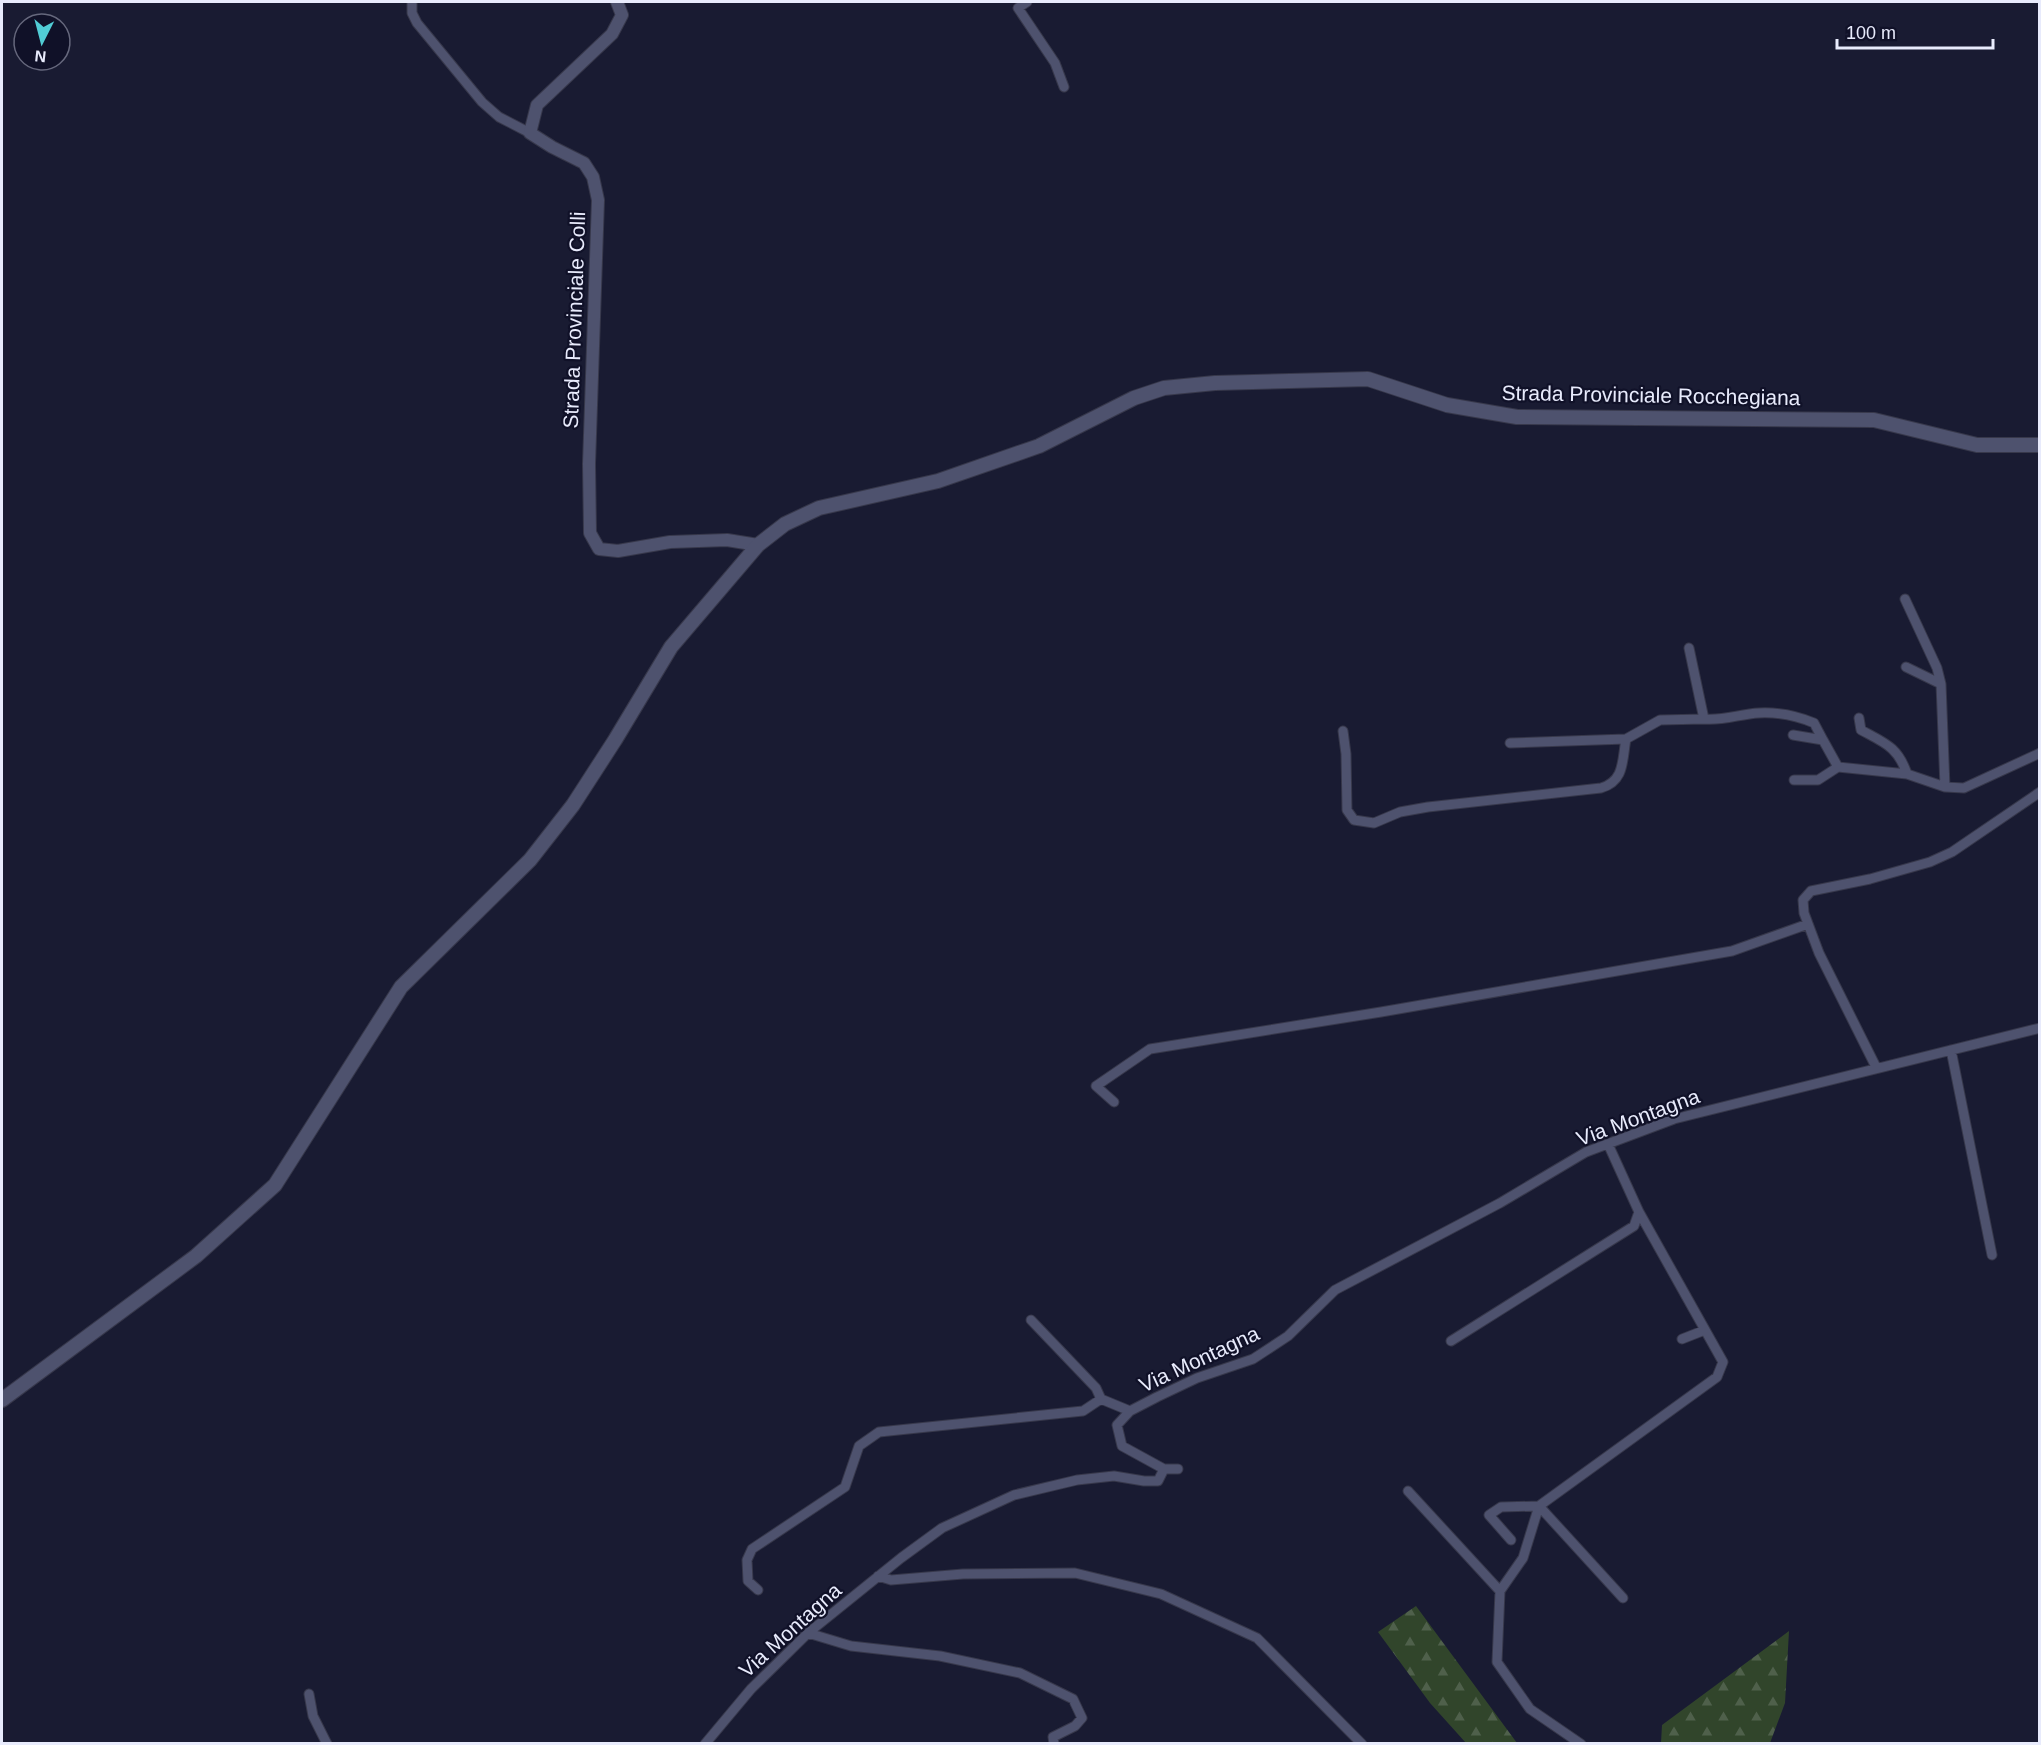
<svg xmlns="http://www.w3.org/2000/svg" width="2041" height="1745" font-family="Helvetica,sans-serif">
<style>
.forest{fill:url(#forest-firs)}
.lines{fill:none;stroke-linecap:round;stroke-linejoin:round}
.minor-casing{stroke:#37384b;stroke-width:11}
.tertiary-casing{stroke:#37384b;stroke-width:14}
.secondary-casing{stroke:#37384b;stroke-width:16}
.minor{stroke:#4e526e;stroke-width:9}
.tertiary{stroke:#4e526e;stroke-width:12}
.secondary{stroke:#4e526e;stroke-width:14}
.labels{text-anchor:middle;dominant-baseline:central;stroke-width:4.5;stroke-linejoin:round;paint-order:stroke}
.street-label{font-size:21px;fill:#e8ebfc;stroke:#101128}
</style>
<defs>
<pattern id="forest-firs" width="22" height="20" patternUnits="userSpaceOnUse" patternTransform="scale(1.5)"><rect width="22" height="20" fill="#31452b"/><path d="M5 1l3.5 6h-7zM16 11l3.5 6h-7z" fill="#4f604b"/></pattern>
</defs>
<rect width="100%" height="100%" fill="#191b32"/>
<!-- forest -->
<path class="forest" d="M1416 1606 1517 1743H1466L1430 1703 1378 1632Z
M1789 1631 1785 1703 1770 1743H1661L1662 1725Z"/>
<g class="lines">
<defs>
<path id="minor" d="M412 2V13L417 23 482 102 499 117 530 133
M1027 2 1018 8 1055 63 1064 87
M1905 599 1937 668 1941 684
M1689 648 1704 719C1723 721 1740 714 1759 713 1779 712 1797 716 1814 723L1823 740
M1906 667 1941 684 1945 787
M1859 718 1861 730C1885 743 1898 747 1907 774
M1343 731 1346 754 1347 810 1354 820 1374 823 1400 812 1428 807 1601 788C1625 781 1622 760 1626 739L1660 720 1704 719
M1793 735 1823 740 1838 767
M1510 743 1626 739
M1794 780H1818L1838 767 1907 774 1945 787 1964 788 2040 753
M1951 1050 1992 1255
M1876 1067 1819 953 1804 913 1803 900 1811 891 1870 879 1930 862 1952 852 2040 792
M1114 1102 1096 1086 1150 1049 1381 1012 1732 951 1808 924
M1031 1320 1096 1388 1101 1399
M1682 1339 1705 1330
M1451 1341 1634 1226 1639 1212 1608 1144
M1164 1469H1178
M1408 1491 1500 1591 1523 1558 1539 1506 1501 1507 1489 1515 1511 1540
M878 1576 891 1580 963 1574 1075 1573 1161 1594 1257 1638 1362 1744
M758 1590 748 1581 747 1560 752 1549 845 1487 859 1446 879 1432 1083 1411 1101 1399 1130 1411
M1500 1591 1497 1662 1530 1709 1581 1744
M1623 1598 1539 1506 1717 1377 1723 1362 1639 1212
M808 1633 851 1646 940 1656 1020 1673 1073 1699 1082 1718 1075 1726 1053 1737 1054 1744
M309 1694 313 1716 327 1744
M705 1744 751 1689 808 1633 901 1558 942 1528 1014 1495 1077 1480 1114 1476 1144 1481H1158L1164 1469 1122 1446 1117 1425 1130 1411 1157 1397 1197 1378 1253 1359 1288 1336 1335 1290 1500 1203 1586 1152 1674 1119 2040 1028"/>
<path id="tertiary" d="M617 2 622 15 612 34 537 105 530 133 552 147 584 163 593 177 598 200 589 464 590 533 599 549 618 551 670 542 727 540 758 545"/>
<path id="secondary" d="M2 1400 196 1256 275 1185 401 987 530 860 573 805 615 740 671 647 758 545 785 524 819 508 938 481 1039 446 1134 398 1164 388 1215 383 1368 379 1447 405 1517 417 1874 420 1977 445H2040"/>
</defs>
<!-- minor casing -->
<use href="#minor" class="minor-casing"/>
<!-- tertiary casing -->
<use href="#tertiary" class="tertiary-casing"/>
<!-- secondary casing -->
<use href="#secondary" class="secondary-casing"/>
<!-- minor -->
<use href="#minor" class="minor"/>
<!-- tertiary -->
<use href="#tertiary" class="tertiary"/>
<!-- secondary -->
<use href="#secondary" class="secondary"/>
</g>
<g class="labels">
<!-- street labels -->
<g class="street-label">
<text transform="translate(574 320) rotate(-88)">Strada Provinciale Colli</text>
<text transform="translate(1651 395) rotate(1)">Strada Provinciale Rocchegiana</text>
<text transform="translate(1638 1117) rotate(-20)">Via Montagna</text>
<text transform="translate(1199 1359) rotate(-25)">Via Montagna</text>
<text transform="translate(790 1630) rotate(-42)">Via Montagna</text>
</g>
</g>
<!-- border -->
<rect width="2041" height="1745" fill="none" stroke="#e8ebfc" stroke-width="6"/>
<!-- north arrow -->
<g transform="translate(42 42) rotate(186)"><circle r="28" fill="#101128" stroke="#66687d" stroke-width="1.5"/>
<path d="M0-4.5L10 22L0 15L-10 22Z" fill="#51ccd5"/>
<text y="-9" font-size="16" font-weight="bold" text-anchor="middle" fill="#e8ebfc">N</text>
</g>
<!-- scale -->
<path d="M1837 39v9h156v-9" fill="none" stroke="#e8ebfc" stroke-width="3"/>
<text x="1846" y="39" font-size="18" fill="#e8ebfc" stroke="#101128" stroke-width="4.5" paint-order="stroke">100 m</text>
</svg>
